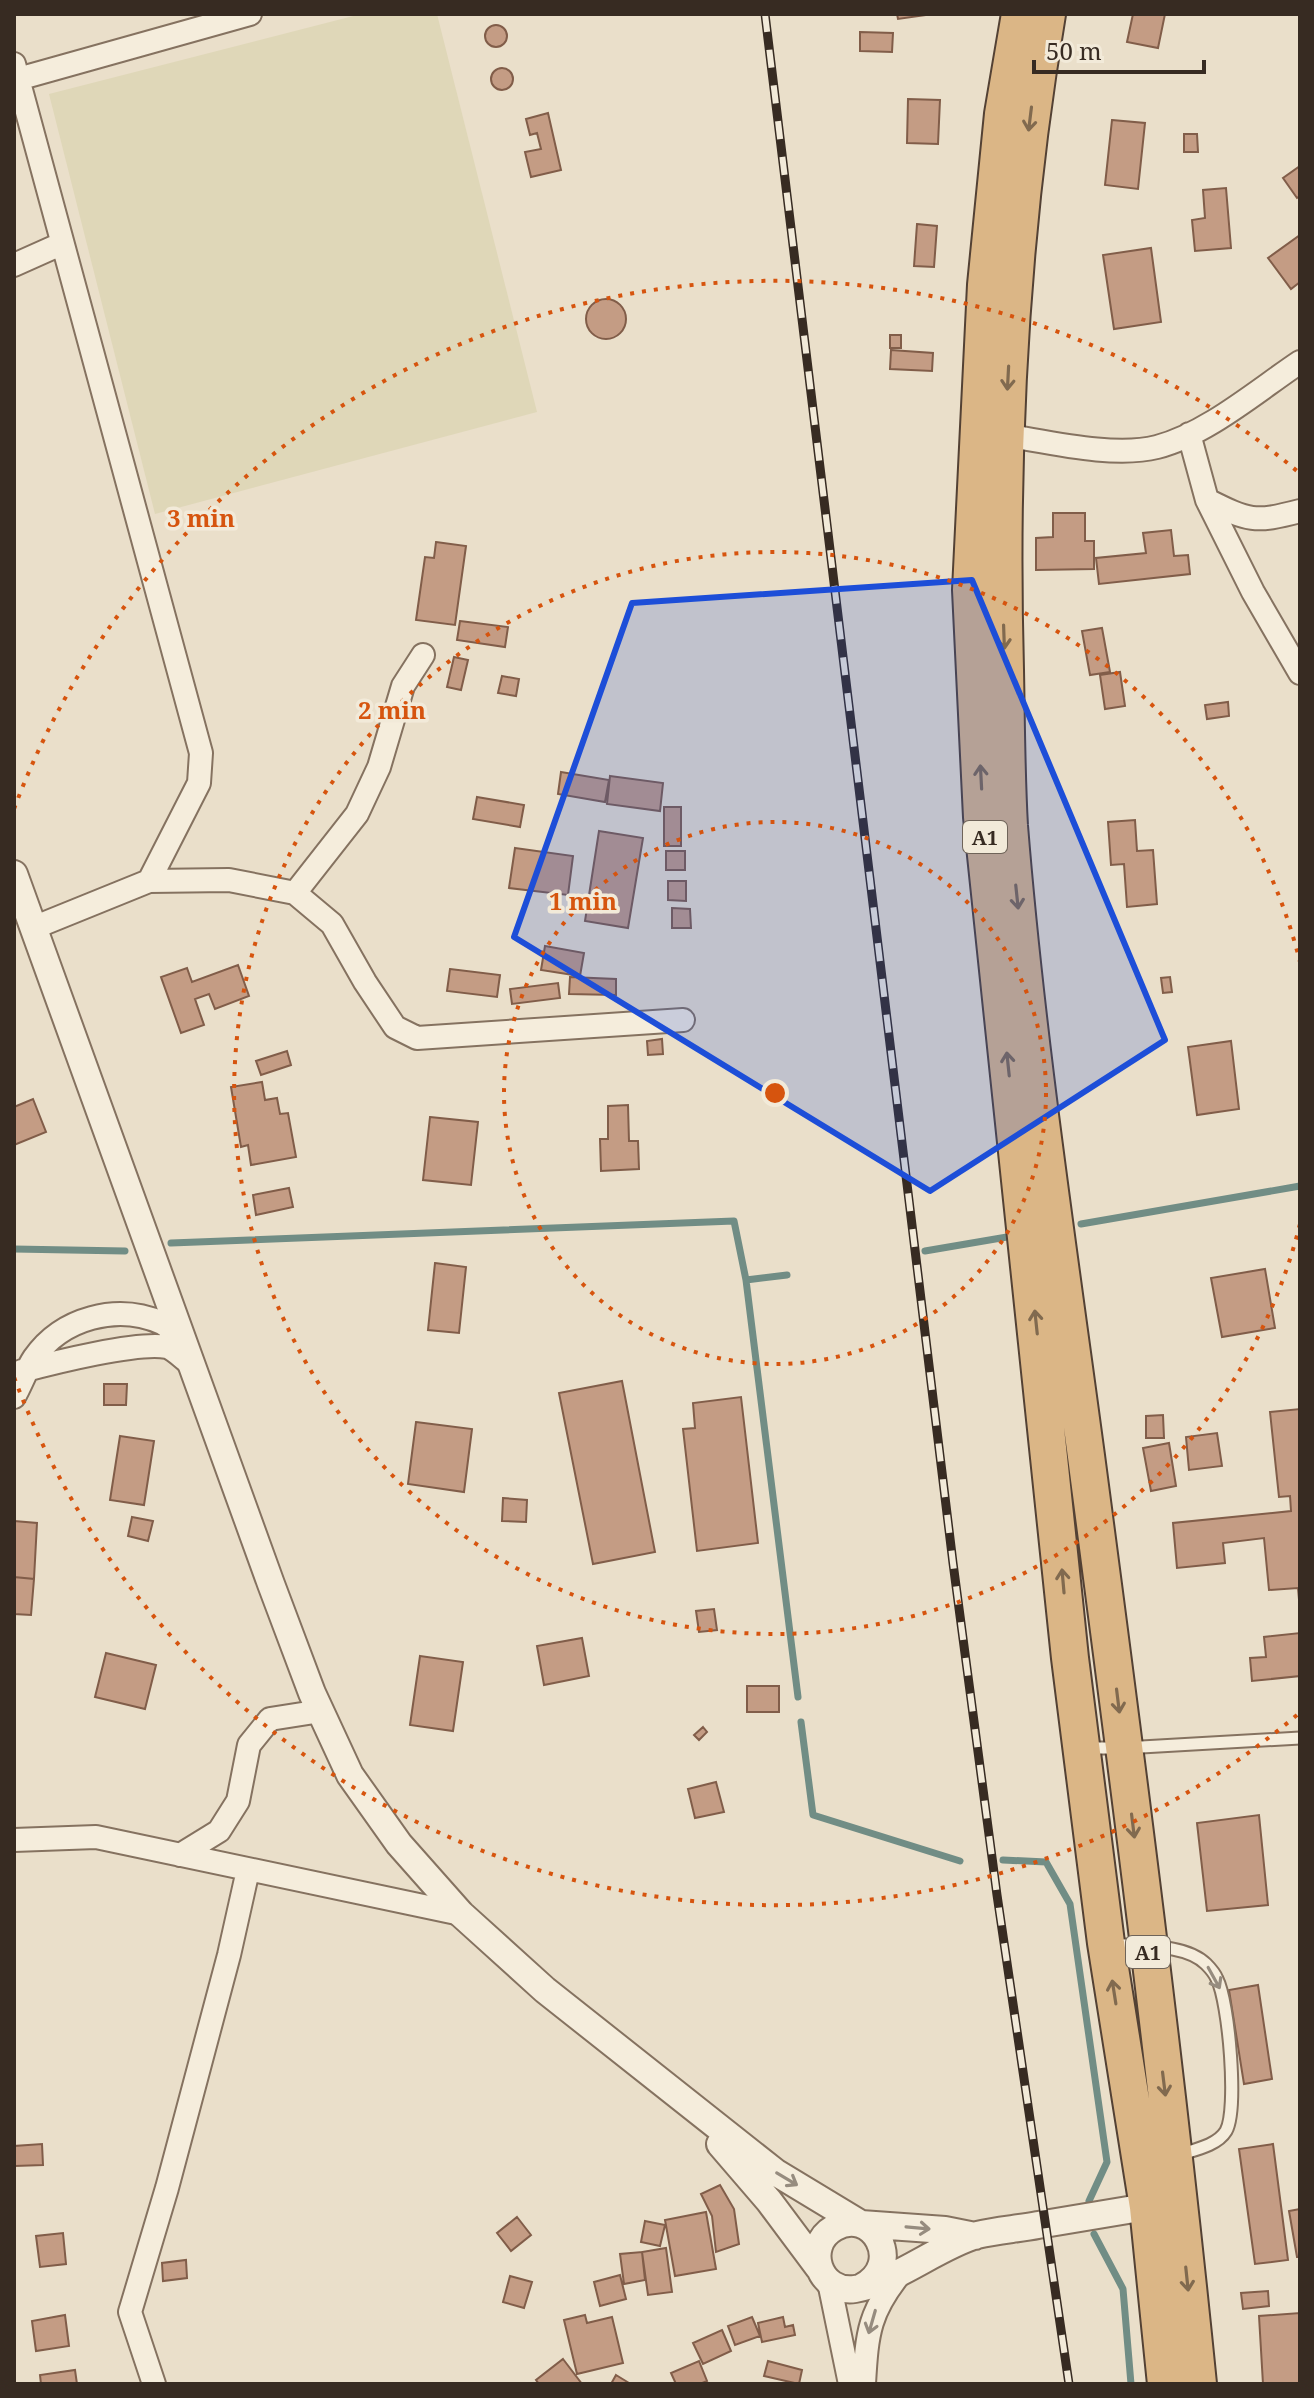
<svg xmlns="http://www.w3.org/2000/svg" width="1314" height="2398" font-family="'Noto Serif',serif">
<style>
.farmland{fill:#dfd7b8}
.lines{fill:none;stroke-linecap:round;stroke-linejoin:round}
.stream{stroke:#718d85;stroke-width:7}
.building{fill:#c49c84;stroke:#815d49;stroke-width:2}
.service-casing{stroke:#857260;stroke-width:15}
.minor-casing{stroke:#857260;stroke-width:26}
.tertiary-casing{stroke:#857260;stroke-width:30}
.trunk-casing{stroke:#534134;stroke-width:40}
.service{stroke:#f5eddc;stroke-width:11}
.minor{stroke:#f5eddc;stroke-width:22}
.tertiary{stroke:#f5eddc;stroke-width:26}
.trunk{stroke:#dbb686;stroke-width:36}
.rail-casing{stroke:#372b22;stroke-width:9}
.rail{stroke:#f2ead9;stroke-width:6;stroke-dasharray:18;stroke-linecap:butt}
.oneway{stroke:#816a4f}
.oneway2{stroke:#968c7f}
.marked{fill:#1d4ed8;fill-opacity:0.2;stroke:#1d4ed8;stroke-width:6;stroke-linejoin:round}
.ring{fill:none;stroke:#d6540e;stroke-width:4;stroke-dasharray:4 8}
.labels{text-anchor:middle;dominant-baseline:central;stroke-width:7;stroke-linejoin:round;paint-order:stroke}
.shield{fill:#f2ead9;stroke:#6f6459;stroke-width:2}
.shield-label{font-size:20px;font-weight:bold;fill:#372b22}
.centre{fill:#d6540e;stroke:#f2ead9;stroke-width:4}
.ring-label{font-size:24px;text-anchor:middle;font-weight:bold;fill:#d6540e;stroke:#f2ead9;stroke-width:7;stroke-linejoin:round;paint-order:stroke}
</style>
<rect width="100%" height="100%" fill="#eadfca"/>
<!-- farmland -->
<path class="farmland" d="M361 14H437L537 412 155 514 49 94Z"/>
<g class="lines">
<!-- stream -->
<path class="stream" d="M1081 1224 1300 1186
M171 1243 734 1221 746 1280 798 1697
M14 1249 125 1251
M925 1251 1007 1237
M746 1280 787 1275
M801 1722 813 1815 960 1861
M1003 1860 1046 1862 1070 1904 1107 2162 1089 2201
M1094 2234 1123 2289 1131 2384"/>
</g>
<!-- building -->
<path class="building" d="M897 14H933L898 19Z
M1133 14H1165L1158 48 1127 42Z
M485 36a11 11 0 1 1 22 0a11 11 0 1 1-22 0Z
M860 32 893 33 892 52 860 51Z
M491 79a11 11 0 1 1 22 0a11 11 0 1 1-22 0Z
M908 99 940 100 938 144 907 143Z
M548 113 561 170 531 177 525 152 541 149 537 133 530 135 526 119Z
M1112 120 1145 123 1138 189 1105 185Z
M1184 134H1197L1198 152H1184Z
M1300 166V196L1297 198 1283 178Z
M1226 188 1231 248 1195 251 1192 220 1205 218 1203 190Z
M917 224 937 226 934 267 914 266Z
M1300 235V282L1291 289 1268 258Z
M1151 248 1161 322 1114 329 1103 255Z
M586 319a20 20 0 1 1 40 0a20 20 0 1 1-40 0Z
M890 335H901V348H890Z
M891 350 933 353 932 371 890 369Z
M1053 513H1085V541H1094V569L1036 570V538L1053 537Z
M1171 530 1174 556 1188 555 1190 574 1099 584 1096 558 1146 553 1143 533Z
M436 542 466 546 455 625 416 620 425 557 434 558Z
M460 621 508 627 505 647 457 640Z
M1102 628 1110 672 1090 675 1082 631Z
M454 657 468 660 461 690 447 687Z
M1120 672 1125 706 1105 709 1100 675Z
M502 676 519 679 516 696 498 693Z
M1228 702 1229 716 1207 719 1205 705Z
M561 772 609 780 605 802 558 794Z
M610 776 663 783 660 811 607 804Z
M477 797 524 805 520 827 473 819Z
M664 807H681V846H664Z
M1135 820 1137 851 1153 850 1157 904 1127 907 1124 864 1111 865 1108 822Z
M599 831 643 838 628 928 585 921Z
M515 848 573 856 568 895 509 888Z
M666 851H685V870H666Z
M668 881H686V901L668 900Z
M672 908 690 909 691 928H672Z
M545 946 584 953 580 976 541 970Z
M238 965 249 996 215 1009 209 994 195 999 204 1025 181 1033 161 977 187 968 192 982Z
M450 969 500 975 497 997 447 991Z
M570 977 616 979V995L569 994Z
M1170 977 1172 992 1163 993 1161 978Z
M558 983 560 998 512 1004 510 989Z
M662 1039 663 1054 648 1055 647 1041Z
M1231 1041 1239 1109 1197 1115 1188 1047Z
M287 1051 291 1065 261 1075 256 1061Z
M262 1082 265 1100 277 1098 280 1114 288 1113 296 1157 251 1165 248 1145 241 1147 231 1087Z
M33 1099 46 1132 14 1145V1107Z
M628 1105 629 1141H638L639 1169 601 1171 600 1139H608V1106Z
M430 1117 478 1122 471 1185 423 1180Z
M289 1188 293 1207 256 1215 253 1195Z
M435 1263 466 1267 459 1333 428 1330Z
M1265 1269 1275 1328 1222 1337 1211 1278Z
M622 1381 655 1552 593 1564 559 1393Z
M104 1384H127L126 1405H104Z
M741 1397 758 1543 697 1551 683 1429 695 1428 693 1403Z
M1300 1409V1611L1298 1588 1269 1590 1264 1538 1223 1543 1225 1563 1177 1568 1173 1523 1291 1511 1290 1496 1279 1497 1270 1412Z
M1163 1415 1164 1438H1146V1416Z
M416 1422 472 1429 464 1492 408 1484Z
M1217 1433 1222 1466 1189 1470 1186 1437Z
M120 1436 154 1441 144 1505 110 1500Z
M1169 1443 1176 1486 1151 1491 1143 1448Z
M503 1498 527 1500 526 1522 502 1521Z
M132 1517 153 1521 148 1541 128 1536Z
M14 1521 37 1523 34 1579 14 1577Z
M14 1577 34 1579 31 1615 14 1614Z
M714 1609 717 1630 699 1632 696 1611Z
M1300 1633V1676L1252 1681 1250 1658 1266 1657 1264 1637Z
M582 1638 589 1676 544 1685 537 1646Z
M106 1653 156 1665 145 1709 95 1697Z
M420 1656 463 1662 453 1731 410 1725Z
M747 1686H779V1712H747Z
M703 1727 707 1732 699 1740 694 1735Z
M716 1782 724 1812 695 1818 688 1789Z
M1259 1815 1268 1905 1207 1911 1197 1823Z
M1258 1985 1272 2079 1244 2084 1229 1990Z
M42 2144 43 2165 15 2166 14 2146Z
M1273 2144 1288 2260 1255 2264 1239 2149Z
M720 2185 734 2209 739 2244 716 2252 712 2216 701 2194Z
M1300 2209V2257H1297L1289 2211Z
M706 2212 716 2269 675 2276 665 2220Z
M517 2217 531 2235 511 2251 497 2233Z
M645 2221 665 2225 660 2246 641 2242Z
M63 2233 66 2264 40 2267 36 2236Z
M666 2248 672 2292 648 2295 642 2252Z
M642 2252 645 2280 624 2284 620 2254Z
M186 2260 187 2278 163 2281 162 2263Z
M620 2275 626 2299 600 2306 594 2282Z
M510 2276 532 2282 524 2308 503 2302Z
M1268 2291 1269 2306 1243 2309 1241 2293Z
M1300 2313V2383L1263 2384 1259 2316Z
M65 2315 69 2346 36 2351 32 2321Z
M585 2315 587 2323 612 2317 623 2363 577 2374 564 2320Z
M752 2317 760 2336 735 2345 728 2326Z
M783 2317 785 2327 793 2325 795 2335 762 2342 758 2323Z
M722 2330 731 2351 703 2364 693 2343Z
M563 2359 582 2384H539L536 2380Z
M699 2361 707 2381 700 2384H676L671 2373Z
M768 2361 802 2370 799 2384 764 2376Z
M75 2370 77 2384H41L40 2375Z
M616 2375 629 2383V2384H611Z"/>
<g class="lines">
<defs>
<path id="service" d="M1085 1748H1124L1300 1738
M1111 1944C1139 1947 1185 1943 1206 1964 1210 1968 1215 1974 1217 1979 1229 2002 1238 2110 1226 2131 1217 2146 1193 2150 1178 2155"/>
<path id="minor" d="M14 64 201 753 199 783 149 881
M18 79 250 14
M14 265 61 244
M1189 434 1207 500 1253 592 1300 673
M1004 435C1049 442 1114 458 1157 447 1207 434 1258 390 1300 362
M1207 500C1249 521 1254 523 1300 511
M295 893 357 814 379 767 403 686 423 655
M33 928 149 881 229 880 295 893 332 924 365 982 395 1027 417 1038 683 1020
M22 1371C52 1363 139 1341 167 1347 174 1349 182 1358 188 1362
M14 1397C21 1385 26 1370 34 1358 62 1318 117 1303 162 1323 170 1327 178 1338 184 1345
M14 1840 96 1837 461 1914
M180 1855 219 1831 238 1801 249 1745 270 1719 321 1711
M829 2282 850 2384
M154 2384 130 2312 167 2188 229 1955 248 1870
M864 2384C867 2332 869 2311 903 2270"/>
<path id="tertiary" d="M14 874 271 1584 312 1693 350 1775 399 1844 461 1914 545 1990 775 2172 861 2224 945 2230 975 2236
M720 2144 769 2201 819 2268
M862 2287C906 2264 872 2205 834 2228 803 2246 819 2294 855 2289 894 2283 940 2245 977 2235 997 2230 1018 2229 1038 2225 1080 2218 1122 2211 1164 2204"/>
<path id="trunk" d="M1020 14 1003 114 986 285 971 590 982 817 1070 1658 1106 1943 1148 2207 1166 2384
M1047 14C1010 231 999 451 1005 670 1006 722 1006 774 1009 826 1026 1037 1058 1247 1086 1456 1127 1765 1167 2074 1198 2384"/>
</defs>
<!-- service casing -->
<use href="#service" class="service-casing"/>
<!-- minor casing -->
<use href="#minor" class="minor-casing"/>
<!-- tertiary casing -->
<use href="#tertiary" class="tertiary-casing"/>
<!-- trunk casing -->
<use href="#trunk" class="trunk-casing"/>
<!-- service -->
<use href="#service" class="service"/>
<!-- minor -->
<use href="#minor" class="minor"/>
<!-- tertiary -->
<use href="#tertiary" class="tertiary"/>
<!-- trunk -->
<use href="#trunk" class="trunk"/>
<defs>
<path id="rail" d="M765 14 953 1563 997 1895 1069 2384"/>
</defs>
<!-- rail casing -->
<use href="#rail" class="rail-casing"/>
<!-- rail -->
<use href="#rail" class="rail"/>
</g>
<!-- one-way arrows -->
<defs><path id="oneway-shaft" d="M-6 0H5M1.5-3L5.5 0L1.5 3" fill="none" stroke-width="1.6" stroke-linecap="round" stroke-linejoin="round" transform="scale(2)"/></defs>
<g class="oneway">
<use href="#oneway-shaft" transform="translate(1030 119) rotate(97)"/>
<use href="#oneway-shaft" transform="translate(1008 378) rotate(93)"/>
<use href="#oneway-shaft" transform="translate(1004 637) rotate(88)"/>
<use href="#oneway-shaft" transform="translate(981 777) rotate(-93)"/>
<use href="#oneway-shaft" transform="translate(1017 897) rotate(84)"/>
<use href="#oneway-shaft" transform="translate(1008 1064) rotate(-96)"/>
<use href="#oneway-shaft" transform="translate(1036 1322) rotate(-96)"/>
<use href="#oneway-shaft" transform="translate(1063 1581) rotate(-95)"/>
<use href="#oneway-shaft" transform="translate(1118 1701) rotate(83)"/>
<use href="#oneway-shaft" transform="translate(1133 1826) rotate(83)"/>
<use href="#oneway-shaft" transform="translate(1114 1992) rotate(-99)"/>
<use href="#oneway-shaft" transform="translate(1164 2084) rotate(83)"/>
<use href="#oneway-shaft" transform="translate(1187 2279) rotate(84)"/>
</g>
<g class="oneway2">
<use href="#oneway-shaft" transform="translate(1214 1978) rotate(61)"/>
<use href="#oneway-shaft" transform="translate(787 2179) rotate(31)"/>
<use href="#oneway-shaft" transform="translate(918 2228) rotate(5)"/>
<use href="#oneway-shaft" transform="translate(872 2322) rotate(106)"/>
</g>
<!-- marked area -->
<path class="marked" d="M972 580 1165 1040 930 1191 514 937 632 603Z"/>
<!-- distance rings -->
<g class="ring">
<circle cx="775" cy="1093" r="271"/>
<path d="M1300 1224A541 541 0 1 1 1300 962"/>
<path d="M1297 1715A812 812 0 0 1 14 1377M14 809A812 812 0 0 1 1297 471"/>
</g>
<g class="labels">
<!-- shield labels -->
<g class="shield">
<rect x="963" y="821" width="44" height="32" rx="6"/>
<rect x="1126" y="1936" width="44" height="32" rx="6"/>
</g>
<g class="shield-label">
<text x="985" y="837">A1</text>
<text x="1148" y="1952">A1</text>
</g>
</g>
<circle cx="775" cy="1093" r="12" class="centre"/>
<g class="ring-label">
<text x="201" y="527">3 min</text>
<text x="392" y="719">2 min</text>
<text x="583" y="910">1 min</text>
</g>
<!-- border -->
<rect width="1314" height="2398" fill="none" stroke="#372b22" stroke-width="32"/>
<!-- scale -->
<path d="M1034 60v12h170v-12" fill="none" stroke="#372b22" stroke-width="4"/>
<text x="1046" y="60" font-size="24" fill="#372b22" stroke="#f2ead9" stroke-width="6" paint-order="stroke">50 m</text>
</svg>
